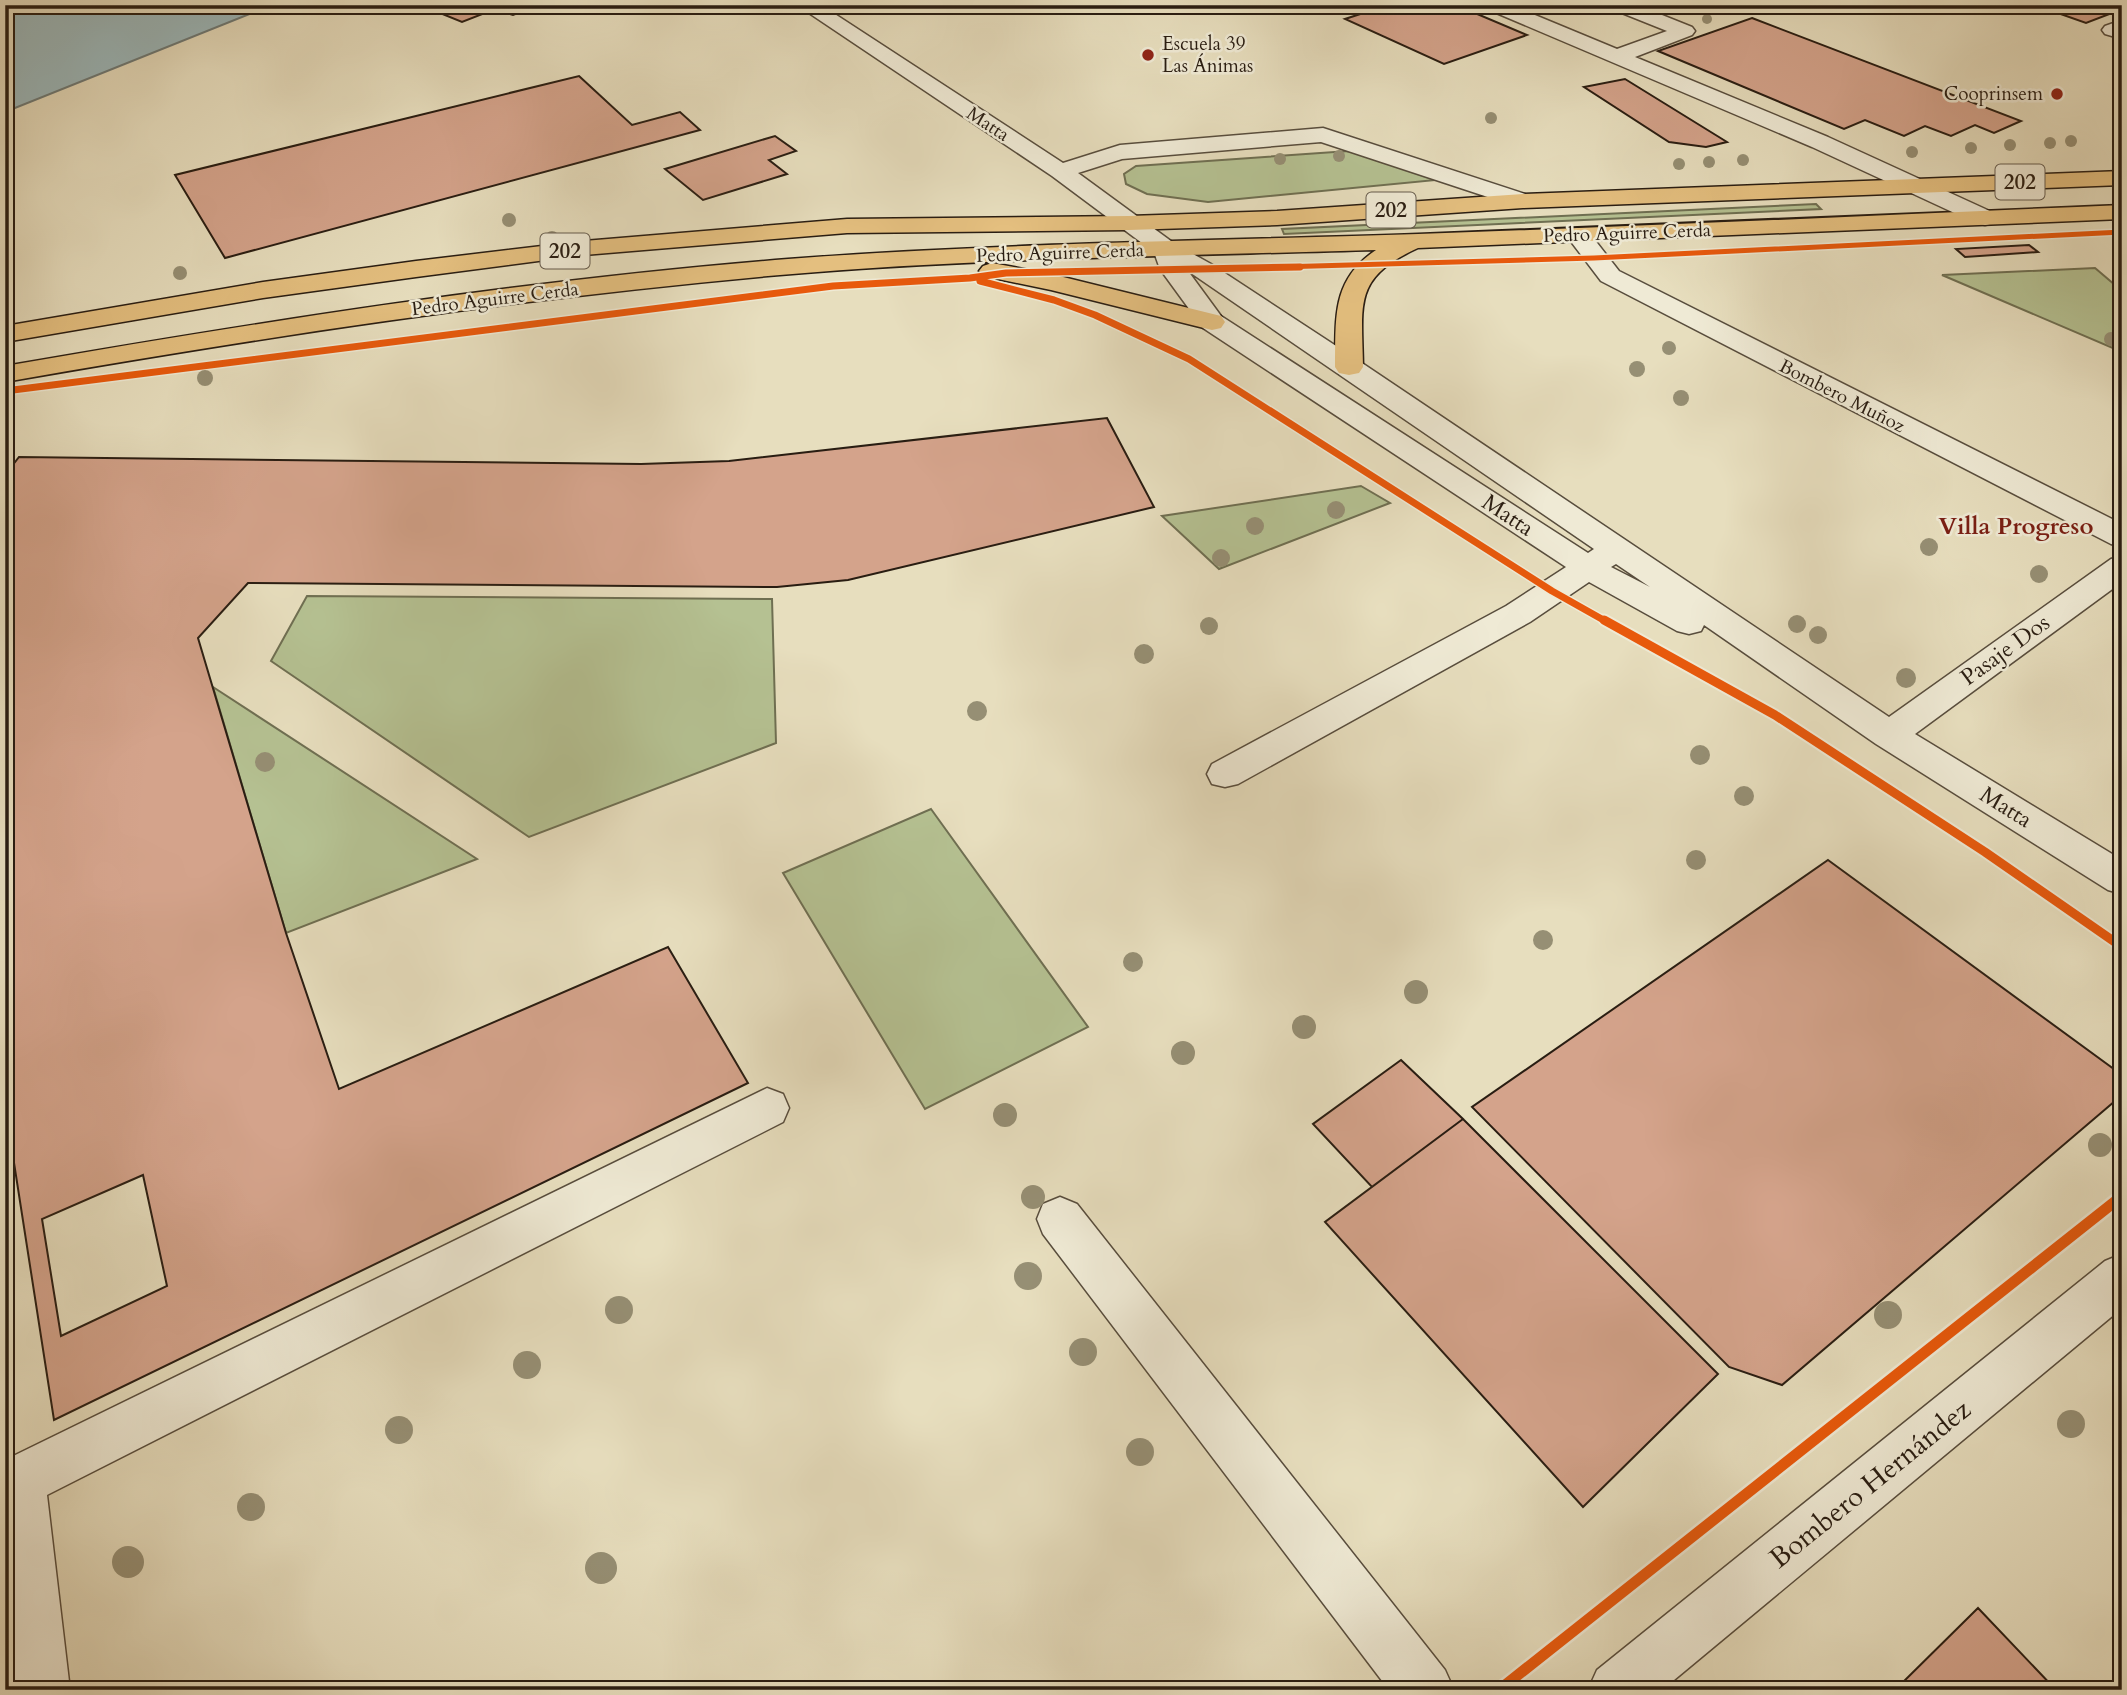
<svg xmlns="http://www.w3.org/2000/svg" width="2127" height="1695" font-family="Cardo,serif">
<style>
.green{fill:#b5c192;stroke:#6f6f52;stroke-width:2}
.water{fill:#9cb9bc;stroke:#6e7b78;stroke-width:2}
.building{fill:#d4a38b;stroke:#291d12;stroke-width:2;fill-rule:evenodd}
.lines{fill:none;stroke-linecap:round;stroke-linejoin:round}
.minor-casing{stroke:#584d3d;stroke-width:3}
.highway-casing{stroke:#291d12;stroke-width:3}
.path-far1{stroke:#291d12;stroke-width:4.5;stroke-dasharray:2 3.5;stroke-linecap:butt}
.path{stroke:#291d12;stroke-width:6;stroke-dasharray:2.5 4.5;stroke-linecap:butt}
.minor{fill:#efead5;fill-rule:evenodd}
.highway{fill:#e4bf7f;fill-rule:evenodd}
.cycleway-far3-casing{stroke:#efead5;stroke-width:8}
.cycleway-far2-casing{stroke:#efead5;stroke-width:10}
.cycleway-far1-casing{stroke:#efead5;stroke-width:13}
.cycleway-casing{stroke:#efead5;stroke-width:16}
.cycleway-far3{stroke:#e8590c;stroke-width:5}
.cycleway-far2{stroke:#e8590c;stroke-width:7}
.cycleway-far1{stroke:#e8590c;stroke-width:9}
.cycleway{stroke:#e8590c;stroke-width:11}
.tree{fill:#968f74}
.poi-dot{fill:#8f2418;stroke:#efead5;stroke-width:2.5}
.labels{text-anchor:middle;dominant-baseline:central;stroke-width:5;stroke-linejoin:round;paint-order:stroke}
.far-poi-label{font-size:19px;fill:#291d12;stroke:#efead5;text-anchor:start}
.far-street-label{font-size:19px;fill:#291d12;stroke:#efead5}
.shield{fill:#efead5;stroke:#645a4c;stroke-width:2}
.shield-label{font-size:21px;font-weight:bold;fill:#291d12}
.street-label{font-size:23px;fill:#291d12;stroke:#efead5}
.neighbourhood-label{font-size:24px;font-weight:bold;fill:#7a1f14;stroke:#efead5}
.near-street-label{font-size:28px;fill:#291d12;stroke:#efead5}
</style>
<rect width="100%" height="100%" fill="#e7debe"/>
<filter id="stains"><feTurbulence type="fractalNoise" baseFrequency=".00286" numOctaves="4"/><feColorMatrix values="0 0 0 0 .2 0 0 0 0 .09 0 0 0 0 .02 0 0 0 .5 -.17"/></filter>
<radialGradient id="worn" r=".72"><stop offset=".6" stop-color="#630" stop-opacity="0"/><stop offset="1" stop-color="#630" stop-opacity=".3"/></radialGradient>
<!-- green -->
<path class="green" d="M1349 151 1431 173 1436 180 1208 202 1147 194 1126 184 1124 174 1136 166Z
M1816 204 1821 209 1284 234 1282 229Z
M2095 268 2122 291V352L1942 275Z
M1361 486 1390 503 1219 569 1162 516Z
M307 596 772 599 776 743 529 837 271 661Z
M213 687 477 859 286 933Z
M931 809 1088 1027 925 1109 783 873Z"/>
<!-- water -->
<path class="water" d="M5 5H272L5 112Z"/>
<!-- building -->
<path class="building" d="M440 5H539L513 15 495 9 462 22 430 9Z
M1388 5H1456L1527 35 1444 64 1345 19Z
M2035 5H2099L2095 7 2112 13 2086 23Z
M1752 18 2021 121 1994 133 1975 125 1951 136 1925 126 1904 136 1865 120 1844 129 1658 51Z
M579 76 632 125 680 112 700 130 225 258 175 175Z
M1625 79 1727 142 1706 147 1669 142 1584 87Z
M775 136 796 151 769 160 787 174 703 200 665 169Z
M2029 245 2038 252 1965 257 1956 249Z
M1107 418 1154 507 848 580 777 587 248 583 198 638 286 933 339 1089 668 947 748 1083 54 1420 5 1105V475L19 457 641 464 729 461ZM143 1175 167 1286 61 1336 42 1219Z
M1828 860 2122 1075V1095L1782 1385 1729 1367 1472 1107Z
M1401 1060 1463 1119 1372 1187 1313 1124Z
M1463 1119 1718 1374 1583 1507 1325 1222Z
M1978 1608 2056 1690H1895Z"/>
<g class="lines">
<defs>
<path id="minor" d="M797 5H821L1063 163 1120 145 1323 128 1531 196 1535 201 1531 206H1515L1321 142 1122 159 1078 173 1175 244 1211 264 1359 361 1889 717 2111 559 2122 556V582L1915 734 2122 860V894L2108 890 1876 744 1704 625 1701 631 1689 634 1677 631 1589 582 1530 622 1238 784 1225 787 1212 784 1207 774 1212 764 1506 606 1566 567 1203 328 1160 269 1154 252 1052 176ZM1188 271 1594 549 1588 553 1221 316ZM1616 564 1650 587 1611 567Z
M1484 5H1511L1617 49 1667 31 1612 9 1609 5H1637L1692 27 1695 31 1692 35 1635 57 1828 137 1994 213 1997 218 1994 223 1985 225 1976 223 1812 147 1487 9Z
M2122 20V39L2105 34 2102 30 2105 26Z
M1578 228 1587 230 1619 271 2122 524V547L2111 544 1601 281 1566 235 1569 230Z
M767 1088 783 1094 789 1108 783 1122 47 1495 70 1690H12L5 1616V1460Z
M1060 1197 1077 1204 1445 1670 1454 1690H1389L1043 1234 1037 1219 1043 1204Z
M2122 1254V1308L1662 1690H1588L1597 1670 2105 1261Z"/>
<path id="highway" d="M2122 171V185L1523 208 1277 225 1129 230 847 233 584 255 416 277 263 298 5 342V326L263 282 416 261 584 241 847 219 1129 216 1277 211 1523 194Z
M2122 205V219L1418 248C1353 278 1362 302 1363 367L1359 373 1349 375 1339 373 1335 367C1336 318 1331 280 1376 250 1177 256 978 258 780 275 520 298 262 337 5 382V366C265 321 525 280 788 259 998 243 1208 241 1418 234 1652 226 1887 215 2122 205Z
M992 263 1051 274 1221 316 1225 322 1221 328 1212 330 1051 290 983 276 979 271 983 266Z"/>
</defs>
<!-- minor casing -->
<use href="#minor" class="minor-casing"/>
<!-- highway casing -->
<use href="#highway" class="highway-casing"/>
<!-- path-far1 -->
<path class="path-far1" d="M1696 671 1722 685
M2084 921 2122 947"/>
<!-- path -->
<path class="path" d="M1499 1690 2122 1196"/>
<!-- minor -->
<use href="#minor" class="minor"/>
<!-- highway -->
<use href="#highway" class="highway"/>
<defs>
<path id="cycleway-far3" d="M1210 269 1594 258 2122 232"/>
<path id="cycleway-far2" d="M980 281 1054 300 1095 315 1189 359 1552 591 1607 622
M5 391 833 286 970 278 1006 273 1300 267"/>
<path id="cycleway-far1" d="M1604 620 1775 715 1985 852 2122 947"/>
<path id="cycleway" d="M1499 1690 2122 1196"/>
</defs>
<!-- cycleway-far3 casing -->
<use href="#cycleway-far3" class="cycleway-far3-casing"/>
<!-- cycleway-far2 casing -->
<use href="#cycleway-far2" class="cycleway-far2-casing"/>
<!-- cycleway-far1 casing -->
<use href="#cycleway-far1" class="cycleway-far1-casing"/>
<!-- cycleway casing -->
<use href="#cycleway" class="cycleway-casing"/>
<!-- cycleway-far3 -->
<use href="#cycleway-far3" class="cycleway-far3"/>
<!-- cycleway-far2 -->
<use href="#cycleway-far2" class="cycleway-far2"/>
<!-- cycleway-far1 -->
<use href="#cycleway-far1" class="cycleway-far1"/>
<!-- cycleway -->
<use href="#cycleway" class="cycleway"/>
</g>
<!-- trees -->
<g class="tree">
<circle cx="1707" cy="19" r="5"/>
<circle cx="1491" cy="118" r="6"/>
<circle cx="2071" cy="141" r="6"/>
<circle cx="2050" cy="143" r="6"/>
<circle cx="2010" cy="145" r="6"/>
<circle cx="1971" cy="148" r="6"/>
<circle cx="1912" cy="152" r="6"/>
<circle cx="1339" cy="156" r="6"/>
<circle cx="1280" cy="159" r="6"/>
<circle cx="1743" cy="160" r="6"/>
<circle cx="1709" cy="162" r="6"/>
<circle cx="1679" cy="164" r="6"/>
<circle cx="509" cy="220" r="7"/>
<circle cx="552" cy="238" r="7"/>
<circle cx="180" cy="273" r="7"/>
<circle cx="2111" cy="339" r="7"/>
<circle cx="1669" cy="348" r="7"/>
<circle cx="1637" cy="369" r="8"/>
<circle cx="205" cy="378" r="8"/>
<circle cx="1681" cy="398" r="8"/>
<circle cx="1336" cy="510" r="9"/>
<circle cx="1255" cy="526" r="9"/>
<circle cx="1929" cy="547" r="9"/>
<circle cx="1221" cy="558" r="9"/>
<circle cx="2039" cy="574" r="9"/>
<circle cx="1797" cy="624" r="9"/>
<circle cx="1209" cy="626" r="9"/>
<circle cx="1818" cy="635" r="9"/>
<circle cx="1144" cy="654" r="10"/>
<circle cx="1906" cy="678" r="10"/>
<circle cx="977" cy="711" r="10"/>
<circle cx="1700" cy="755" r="10"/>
<circle cx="265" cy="762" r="10"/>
<circle cx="1744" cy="796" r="10"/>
<circle cx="1696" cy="860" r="10"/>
<circle cx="1543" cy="940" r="10"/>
<circle cx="1133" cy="962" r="10"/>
<circle cx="1416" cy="992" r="12"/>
<circle cx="1304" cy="1027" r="12"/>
<circle cx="1183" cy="1053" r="12"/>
<circle cx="1005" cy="1115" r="12"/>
<circle cx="2100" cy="1145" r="12"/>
<circle cx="1033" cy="1197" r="12"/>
<circle cx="1028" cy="1276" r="14"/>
<circle cx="619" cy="1310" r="14"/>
<circle cx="1888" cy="1315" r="14"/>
<circle cx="1083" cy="1352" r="14"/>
<circle cx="527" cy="1365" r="14"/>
<circle cx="2071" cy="1424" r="14"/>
<circle cx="399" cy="1430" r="14"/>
<circle cx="1140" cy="1452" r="14"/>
<circle cx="251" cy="1507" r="14"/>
<circle cx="128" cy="1562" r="16"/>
<circle cx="601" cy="1568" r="16"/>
</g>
<!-- markers -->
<g class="poi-dot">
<circle cx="1148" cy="55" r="7"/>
<circle cx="2057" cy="94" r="7"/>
</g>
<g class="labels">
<!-- far-poi labels -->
<g class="far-poi-label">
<text x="1162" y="44">Escuela 39<tspan x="1162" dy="22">Las Ánimas</tspan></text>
<text x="2043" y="94" text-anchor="end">Cooprinsem</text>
</g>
<!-- far-street labels -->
<g class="far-street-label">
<text transform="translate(988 124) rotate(33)">Matta</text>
<text transform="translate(1627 233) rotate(-2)">Pedro Aguirre Cerda</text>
<text transform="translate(1060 253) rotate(-2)">Pedro Aguirre Cerda</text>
<text transform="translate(495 299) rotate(-7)">Pedro Aguirre Cerda</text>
<text transform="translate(1842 396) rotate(27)">Bombero Muñoz</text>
</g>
<!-- shield labels -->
<g class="shield">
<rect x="1995.5" y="164.5" width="49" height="35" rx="5"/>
<rect x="1366.5" y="192.5" width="49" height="35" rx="5"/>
<rect x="540.5" y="233.5" width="49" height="35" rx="5"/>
</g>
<g class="shield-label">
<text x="2020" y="182">202</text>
<text x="1391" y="210">202</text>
<text x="565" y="251">202</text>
</g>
<!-- street labels -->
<g class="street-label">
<text transform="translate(1508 515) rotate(33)">Matta</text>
<text transform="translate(2005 650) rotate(-36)">Pasaje Dos</text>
<text transform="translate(2006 807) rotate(32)">Matta</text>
</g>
<!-- neighbourhood labels -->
<g class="neighbourhood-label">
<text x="2016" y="526">Villa Progreso</text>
</g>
<!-- near-street labels -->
<g class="near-street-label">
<text transform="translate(1870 1484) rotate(-39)">Bombero Hernández</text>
</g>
</g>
<!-- margin -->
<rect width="2127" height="1695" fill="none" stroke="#e7debe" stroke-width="28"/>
<rect x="7" y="7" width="2113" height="1681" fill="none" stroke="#291d12" stroke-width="3.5"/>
<rect x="14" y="14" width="2099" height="1667" fill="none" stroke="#291d12" stroke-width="2"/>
<rect width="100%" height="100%" filter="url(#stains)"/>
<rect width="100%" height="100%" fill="url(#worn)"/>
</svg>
